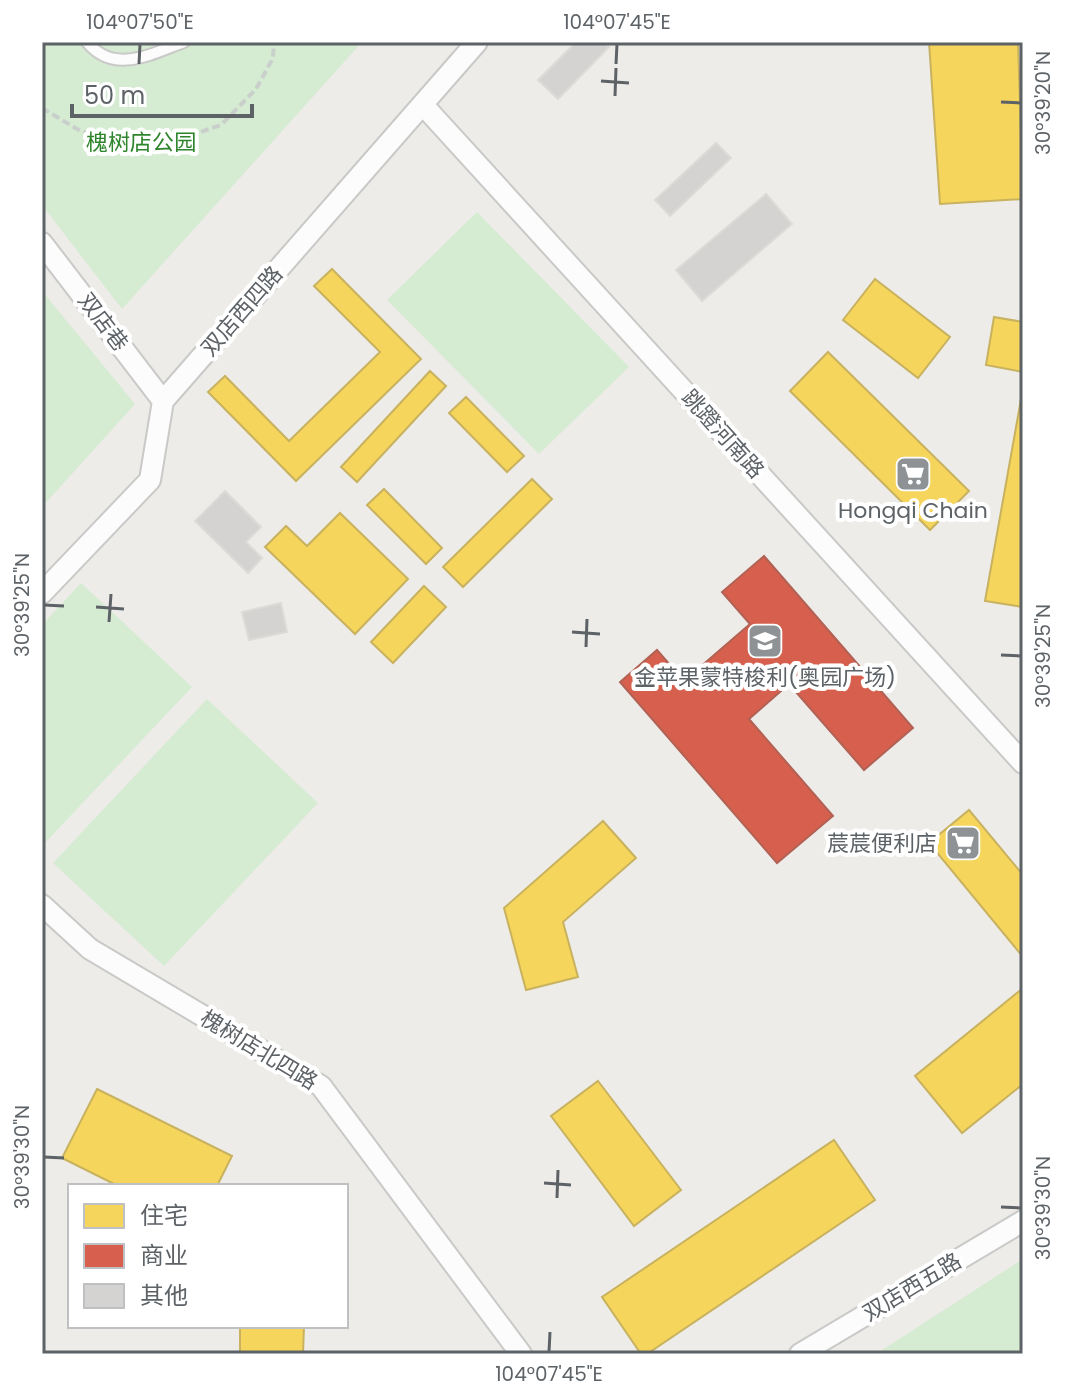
<svg xmlns="http://www.w3.org/2000/svg" width="1065" height="1396" font-family="Poppins,'Noto Sans SC',sans-serif">
<style>
.green{fill:#d5ebd2}
.homes{fill:#f6d55c;stroke:#c8b25f;stroke-width:2}
.shops{fill:#d6604d;stroke:#b26155;stroke-width:2}
.building{fill:#d4d3d1;stroke:#dddbd7;stroke-width:2}
.lines{fill:none;stroke-linecap:round;stroke-linejoin:round}
.lane-casing{stroke:#c9c9c8;stroke-width:14}
.street-casing{stroke:#c9c9c8;stroke-width:24}
.path{stroke:#c9cfcb;stroke-width:4;stroke-dasharray:8 4;stroke-linecap:butt}
.lane{stroke:#fcfcfc;stroke-width:10}
.street{stroke:#fcfcfc;stroke-width:20}
.ticks{fill:none;stroke:#5d6267;stroke-width:3}
.labels{text-anchor:middle;dominant-baseline:central;stroke-width:8;stroke-linejoin:round;paint-order:stroke}
.park-label{font-size:22px;fill:#2f852d;stroke:#fff}
.street-label{font-size:22px;fill:#5d6267;stroke:#fff}
.poi-label{font-size:22px;fill:#5d6267;stroke:#fff}
.neatline{fill:none;stroke:#5d6267;stroke-width:3}
.ticks-label{font-size:20px;text-anchor:middle;fill:#5d6267}
</style>
<rect width="100%" height="100%" fill="#edece8"/>
<!-- green -->
<path class="green" d="M42 42H362L122 309 42 205Z
M477 212 629 367 539 454 387 300Z
M42 291 135 404 42 507Z
M81 583 192 687 42 846V625Z
M207 699 318 803 164 966 53 863Z
M1023 1259V1354H876Z"/>
<!-- homes -->
<path class="homes" d="M929 42H1018L1023 199 940 204Z
M332 269 421 359 296 481 208 392 225 376 289 441 380 352 314 286Z
M875 279 950 337 918 378 843 320Z
M994 317 1023 322V372L986 365Z
M828 352 969 491 930 530 790 391Z
M430 371 446 386 357 482 341 467Z
M1023 388V607L985 601Z
M466 397 524 456 507 472 449 413Z
M532 479 552 499 463 587 443 567Z
M384 489 442 548 426 564 367 505Z
M340 513 408 579 355 634 265 547 286 526 307 546Z
M424 586 446 607 393 663 371 642Z
M969 810 1023 875V957L929 843Z
M603 821 636 858 563 922 578 977 526 990 504 908Z
M1023 988V1084L962 1133 915 1076Z
M598 1081 681 1190 634 1226 551 1116Z
M97 1089 232 1156 217 1186H118L62 1158Z
M834 1140 875 1200 647 1354H641L602 1297Z
M240 1326H304L303 1354H240Z"/>
<!-- shops -->
<path class="shops" d="M764 556 913 728 864 770 789 684 749 719 833 816 777 863 620 682 657 650 684 681 750 624 722 592Z"/>
<!-- building -->
<path class="building" d="M576 42H604L609 47 558 99 538 80Z
M716 143 731 158 670 216 655 200Z
M766 194 792 224 702 301 676 270Z
M225 491 261 527 246 542 262 558 248 573 195 521Z
M281 603 287 632 249 640 242 612Z"/>
<g class="lines">
<defs>
<path id="lane" d="M87 42C114 75 151 54 184 42"/>
<path id="street" d="M423 105 1023 763
M42 243 163 401
M42 593 150 480 163 401 477 42
M42 905 90 949 321 1086 521 1354
M800 1354 1023 1221"/>
</defs>
<!-- lane casing -->
<use href="#lane" class="lane-casing"/>
<!-- street casing -->
<use href="#street" class="street-casing"/>
<!-- path -->
<path class="path" d="M42 108 82 132 129 141H174L221 125 256 89 273 58 274 42"/>
<!-- lane -->
<use href="#lane" class="lane"/>
<!-- street -->
<use href="#street" class="street"/>
</g>
<!-- ticks -->
<path class="ticks" d="M139 64 140 44M616 64 617 44M601 81 629 83M615 96 616 68M1001 102 1021 103M44 605 64 606M96 607 124 609M109 622 111 594M572 632 600 634M586 647 587 619M1001 655 1021 656M44 1157 64 1158M544 1183 571 1185M557 1198 558 1170M1001 1207 1021 1208M549 1352 550 1332"/>
<!-- icons -->
<defs>
<symbol id="supermarket-square" viewBox="-11 -11 22 22"><rect x="-9" y="-9" width="18" height="18" rx="4" fill="#8f9294" stroke="#fff"/><path d="M-6-5.5h2.5l.6 2H6L4.5 2H-2.5L-4.4-4H-6ZM-1.5 3.2a1.3 1.3 0 1 0 .1 0ZM3 3.2a1.3 1.3 0 1 0 .1 0Z" fill="#fff"/></symbol>
<symbol id="school-square" viewBox="-11 -11 22 22"><rect x="-9" y="-9" width="18" height="18" rx="4" fill="#8f9294" stroke="#fff"/><path d="M0-5L7-2L0 1L-7-2ZM-4 1L0 2.5L4 1V4Q0 6-4 4Z" fill="#fff"/></symbol>
</defs>
<g fill-rule="evenodd">
<use href="#supermarket-square" x="893" y="454" width="40" height="40"/>
<use href="#school-square" x="745" y="621" width="40" height="40"/>
<use href="#supermarket-square" x="943" y="823" width="40" height="40"/>
</g>
<g class="labels">
<!-- park labels -->
<g class="park-label">
<text x="141" y="142">槐树店公园</text>
</g>
<!-- street labels -->
<g class="street-label">
<text transform="translate(242 311) rotate(-49)">双店西四路</text>
<text transform="translate(103 322) rotate(53)">双店巷</text>
<text transform="translate(723 434) rotate(48)">跳蹬河南路</text>
<text transform="translate(259 1050) rotate(31)">槐树店北四路</text>
<text transform="translate(912 1287) rotate(-31)">双店西五路</text>
</g>
<!-- poi labels -->
<g class="poi-label">
<text x="913" y="510">Hongqi Chain</text>
<text x="765" y="677">金苹果蒙特梭利(奥园广场)</text>
<text x="937" y="843" text-anchor="end">莀莀便利店</text>
</g>
</g>
<!-- border -->
<rect width="1065" height="1396" fill="none" stroke="#ffffff" stroke-width="88"/>
<!-- legend -->
<rect x="68" y="1184" width="280" height="144" fill="#ffffff" stroke="#bec0c2" stroke-width="2"/>
<rect x="84" y="1204" width="40" height="24" fill="#f6d55c" stroke="#bec0c2" stroke-width="2"/>
<text x="140" y="1224" font-size="24" fill="#5d6267">住宅</text>
<rect x="84" y="1244" width="40" height="24" fill="#d6604d" stroke="#bec0c2" stroke-width="2"/>
<text x="140" y="1264" font-size="24" fill="#5d6267">商业</text>
<rect x="84" y="1284" width="40" height="24" fill="#d4d3d1" stroke="#bec0c2" stroke-width="2"/>
<text x="140" y="1304" font-size="24" fill="#5d6267">其他</text>
<!-- scale -->
<path d="M72 104v12h180v-12" fill="none" stroke="#5d6267" stroke-width="4"/>
<text x="84" y="104" font-size="24" fill="#5d6267" stroke="#ffffff" stroke-width="6" paint-order="stroke">50 m</text>
<rect x="44" y="44" width="977" height="1308" class="neatline"/>
<g class="ticks-label">
<text x="140" y="29">104°07'50"E</text>
<text x="617" y="29">104°07'45"E</text>
<text transform="translate(1043 103) rotate(-90)" y="7">30°39'20"N</text>
<text transform="translate(22 605) rotate(-90)" y="7">30°39'25"N</text>
<text transform="translate(1043 656) rotate(-90)" y="7">30°39'25"N</text>
<text transform="translate(22 1157) rotate(-90)" y="7">30°39'30"N</text>
<text transform="translate(1043 1208) rotate(-90)" y="7">30°39'30"N</text>
<text x="549" y="1381">104°07'45"E</text>
</g>
</svg>
